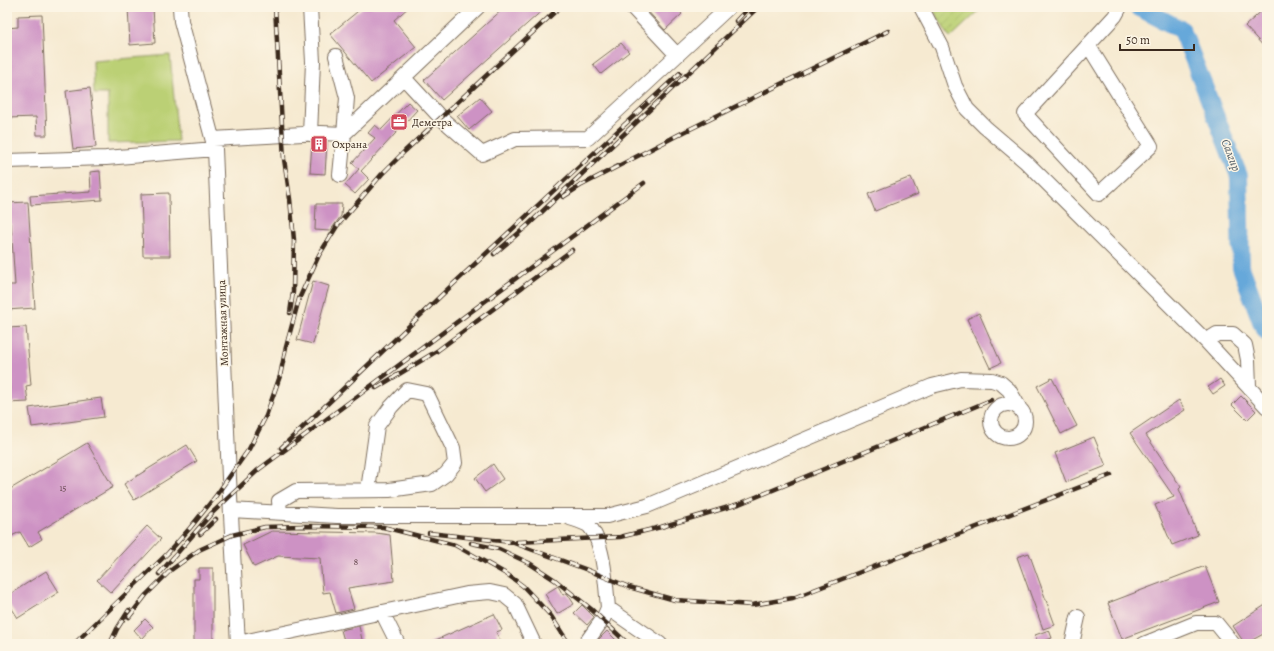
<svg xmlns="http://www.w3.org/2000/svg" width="1274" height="651" font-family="Alegreya,serif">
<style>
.park{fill:#bbd074;stroke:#7b7d49}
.garden{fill:url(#garden-furrows);stroke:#7b7d49}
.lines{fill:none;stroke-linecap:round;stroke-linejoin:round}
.river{stroke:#66a8da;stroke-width:18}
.building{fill:#cd92c4}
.minor-casing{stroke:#7c6d5d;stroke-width:16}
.minor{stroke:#fff;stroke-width:14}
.rail-casing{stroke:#3b2a1e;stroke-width:4.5}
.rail{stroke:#fcf5e5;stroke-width:3;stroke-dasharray:9;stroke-linecap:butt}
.labels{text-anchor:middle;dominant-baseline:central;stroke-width:3;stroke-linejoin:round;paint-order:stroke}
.number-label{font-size:9px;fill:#604448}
.poi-label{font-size:11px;fill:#3b2a1e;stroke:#fcf5e5;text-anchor:start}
.street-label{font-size:11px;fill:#3b2a1e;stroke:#fcf5e5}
.water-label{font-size:12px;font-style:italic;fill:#4a5660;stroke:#fcf5e5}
</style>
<defs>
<pattern id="garden-furrows" width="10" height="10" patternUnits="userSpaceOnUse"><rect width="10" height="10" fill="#bbd074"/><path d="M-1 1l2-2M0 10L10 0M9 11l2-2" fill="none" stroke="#a2b364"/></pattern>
</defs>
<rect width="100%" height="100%" fill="#fcf5e5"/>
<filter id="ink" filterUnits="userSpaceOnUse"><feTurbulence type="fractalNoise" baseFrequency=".025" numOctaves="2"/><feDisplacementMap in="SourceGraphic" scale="8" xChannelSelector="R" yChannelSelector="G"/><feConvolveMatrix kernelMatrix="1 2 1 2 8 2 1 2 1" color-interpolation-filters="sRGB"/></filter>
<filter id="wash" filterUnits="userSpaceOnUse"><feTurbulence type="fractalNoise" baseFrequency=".012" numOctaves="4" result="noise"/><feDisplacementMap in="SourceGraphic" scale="16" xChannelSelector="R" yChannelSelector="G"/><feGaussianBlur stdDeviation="0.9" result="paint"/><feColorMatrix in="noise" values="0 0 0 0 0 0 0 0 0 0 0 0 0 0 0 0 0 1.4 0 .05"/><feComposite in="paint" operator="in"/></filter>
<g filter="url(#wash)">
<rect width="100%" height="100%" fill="#f6ead1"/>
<!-- park -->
<path class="park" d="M170 55 178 141 108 143V94H94L93 61Z"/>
<!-- garden -->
<path class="garden" d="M931 7H983L950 38Z"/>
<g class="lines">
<!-- river -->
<path class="river" d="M1138 7 1182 30 1239 176 1241 267 1262 324 1267 332"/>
</g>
<g id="blocks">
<!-- building -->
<path class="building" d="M128 7H153L155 43 130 45Z
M363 7H409L394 20 416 47 371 83 330 34Z
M505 7H546L442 100 424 80Z
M644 7H676L682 14 665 30Z
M1266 7H1267V50L1245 26Z
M42 15 47 135H37L36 117 7 118V28L18 27V16Z
M621 43 629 52 601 74 593 64Z
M90 88 96 147 73 149 66 91Z
M480 97 492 111 469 130 457 116Z
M408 102 417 110 361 171 369 179 355 194 345 185 359 169 352 163 375 138 368 133 375 125 381 130Z
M312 142H327L325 174 310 173Z
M100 171 102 200 31 205 30 196 91 192 90 172Z
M911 177 918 194 875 211 868 194Z
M169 193 170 256H143L141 194Z
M28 202 35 308 7 310V285H15L11 224H7V203Z
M316 204H342L341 216 330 231 315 230Z
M313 281 329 286 313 344 297 340Z
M979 313 1001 363 990 368 967 319Z
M26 327 31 385 26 386 28 402 7 403V391H10L7 353V328Z
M1052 378 1077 426 1061 434 1037 386Z
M1220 379 1225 386 1213 394 1208 387Z
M1241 396 1256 411 1247 420 1232 405Z
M101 398 104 417 32 427 29 408Z
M1179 400 1185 410 1146 435 1181 487 1179 489 1198 535 1172 545 1155 505 1174 497 1130 433Z
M1094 437 1106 466 1066 482 1055 453Z
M87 443 113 487 38 532 42 539 29 547 20 532 7 538V491Z
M187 445 197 461 134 500 124 484Z
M493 464 503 479 485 492 475 478Z
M147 526 161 539 111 593 97 580Z
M272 531 376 533 390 535 394 581 348 588 354 609 336 613 330 592 323 593 320 558 278 556 254 567 243 545Z
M1029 553 1055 625 1043 629 1017 557Z
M1205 566 1219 602 1122 639 1108 603Z
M199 568H213V644H194V579H199Z
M46 571 59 592 18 618 7 601V596Z
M558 586 563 595 567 593 574 604 557 614 545 594Z
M1267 604V632L1245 644 1233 626Z
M582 605 594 617 587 625 574 613Z
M494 614 502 630 496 632 502 644H427Z
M145 619 153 627 142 639 134 630Z
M359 626 363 644H345L341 630Z
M1049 630 1052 638 1038 643 1035 635Z
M607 631 620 644H599L598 640Z"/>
</g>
</g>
<g filter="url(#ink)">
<use href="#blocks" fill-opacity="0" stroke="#7c6d5d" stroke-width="1"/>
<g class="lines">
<defs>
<path id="minor" d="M180 7 181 21 215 149 229 478 238 644
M632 7 677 55
M921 7 942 47 955 86 967 109 985 127 1026 162 1206 341 1267 407
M1088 45 1151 146 1099 194 1025 114 1115 16 1120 7
M336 56 347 98 344 134
M404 78 441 118 482 154 515 139 588 138 729 7
M310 134 313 62 310 7
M344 134 478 7
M213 139 321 133 344 134 340 175
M7 161 106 158 215 149
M1206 341 1217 334H1233L1245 345 1248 360 1249 386
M991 421a17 17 0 1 1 34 0a17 17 0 1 1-34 0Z
M231 510 337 516H607L647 506 932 386 961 379 992 380 1001 383 1009 390 1019 407
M280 513 279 501 296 491 389 490 432 484 446 474 455 463 453 448 427 394 407 390 391 407 377 426 368 490
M570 518C576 520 583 522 588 525 604 540 606 586 608 608L660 644
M382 612 398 644
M238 643 467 594 490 592 504 595 515 604 534 644
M591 644 588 640 603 619 608 608
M1072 644 1078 617
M1144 644 1196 623H1216L1233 644"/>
</defs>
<!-- minor casing -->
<use href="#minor" class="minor-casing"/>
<!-- minor -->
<use href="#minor" class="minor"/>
<defs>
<path id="rail" d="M275 7 284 159 290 199 294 240 293 292 290 313
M736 21 749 7
M563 197 580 186 678 135 888 31
M494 254 527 226 758 7
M376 388 437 351 572 250
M281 448 448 289 680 73
M429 533 511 542 585 569 629 587 675 600 752 605 793 598 1111 475
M200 534 216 519
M517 542 620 537 661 527 739 504 991 400
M471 543 499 549 529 563 555 580 591 609 628 644
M159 574 211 514 258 470 644 183
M129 617 146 595 171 570 199 550 232 535 265 527 302 526 383 527 455 545 508 575 523 586 539 603 551 616 569 644
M74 644 168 553 190 528 215 497 249 449 266 416 280 376 286 347 299 299 319 255 337 226 382 174 405 151 560 7
M110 644 117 629 129 610"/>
</defs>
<!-- rail casing -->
<use href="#rail" class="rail-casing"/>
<!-- rail -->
<use href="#rail" class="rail"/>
</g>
</g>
<!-- icons -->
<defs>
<symbol id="office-square" viewBox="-11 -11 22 22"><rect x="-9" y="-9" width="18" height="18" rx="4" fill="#d1495b" stroke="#fcf5e5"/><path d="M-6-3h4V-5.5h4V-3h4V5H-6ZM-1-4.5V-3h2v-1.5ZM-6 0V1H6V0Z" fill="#fff"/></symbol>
<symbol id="building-square" viewBox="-11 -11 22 22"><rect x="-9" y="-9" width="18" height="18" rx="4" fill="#d1495b" stroke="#fcf5e5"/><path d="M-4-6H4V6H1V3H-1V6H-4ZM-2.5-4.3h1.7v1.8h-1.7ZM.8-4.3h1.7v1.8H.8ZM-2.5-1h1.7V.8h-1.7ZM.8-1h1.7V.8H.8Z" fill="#fff"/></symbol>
</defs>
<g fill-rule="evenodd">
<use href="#office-square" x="389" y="112" width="20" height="20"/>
<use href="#building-square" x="309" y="134" width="20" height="20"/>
</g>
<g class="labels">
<!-- number labels -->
<g class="number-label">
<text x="63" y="488">15</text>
<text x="356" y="562">8</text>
</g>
<!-- poi labels -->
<g class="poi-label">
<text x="412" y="122">Деметра</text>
<text x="332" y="144">Охрана</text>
</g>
<!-- street labels -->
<g class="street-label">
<text transform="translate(223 323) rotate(-92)">Монтажная улица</text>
</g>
<!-- water labels -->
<g class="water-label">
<text transform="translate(1231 155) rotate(69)">Салгир</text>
</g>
</g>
<!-- margin -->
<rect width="1274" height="651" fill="none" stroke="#fcf5e5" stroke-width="24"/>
<!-- scale -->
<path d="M1120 44v6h74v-6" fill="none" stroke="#3b2a1e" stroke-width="2"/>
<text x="1126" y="44" font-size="12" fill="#3b2a1e" stroke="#fcf5e5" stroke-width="3" paint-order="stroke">50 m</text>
</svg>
